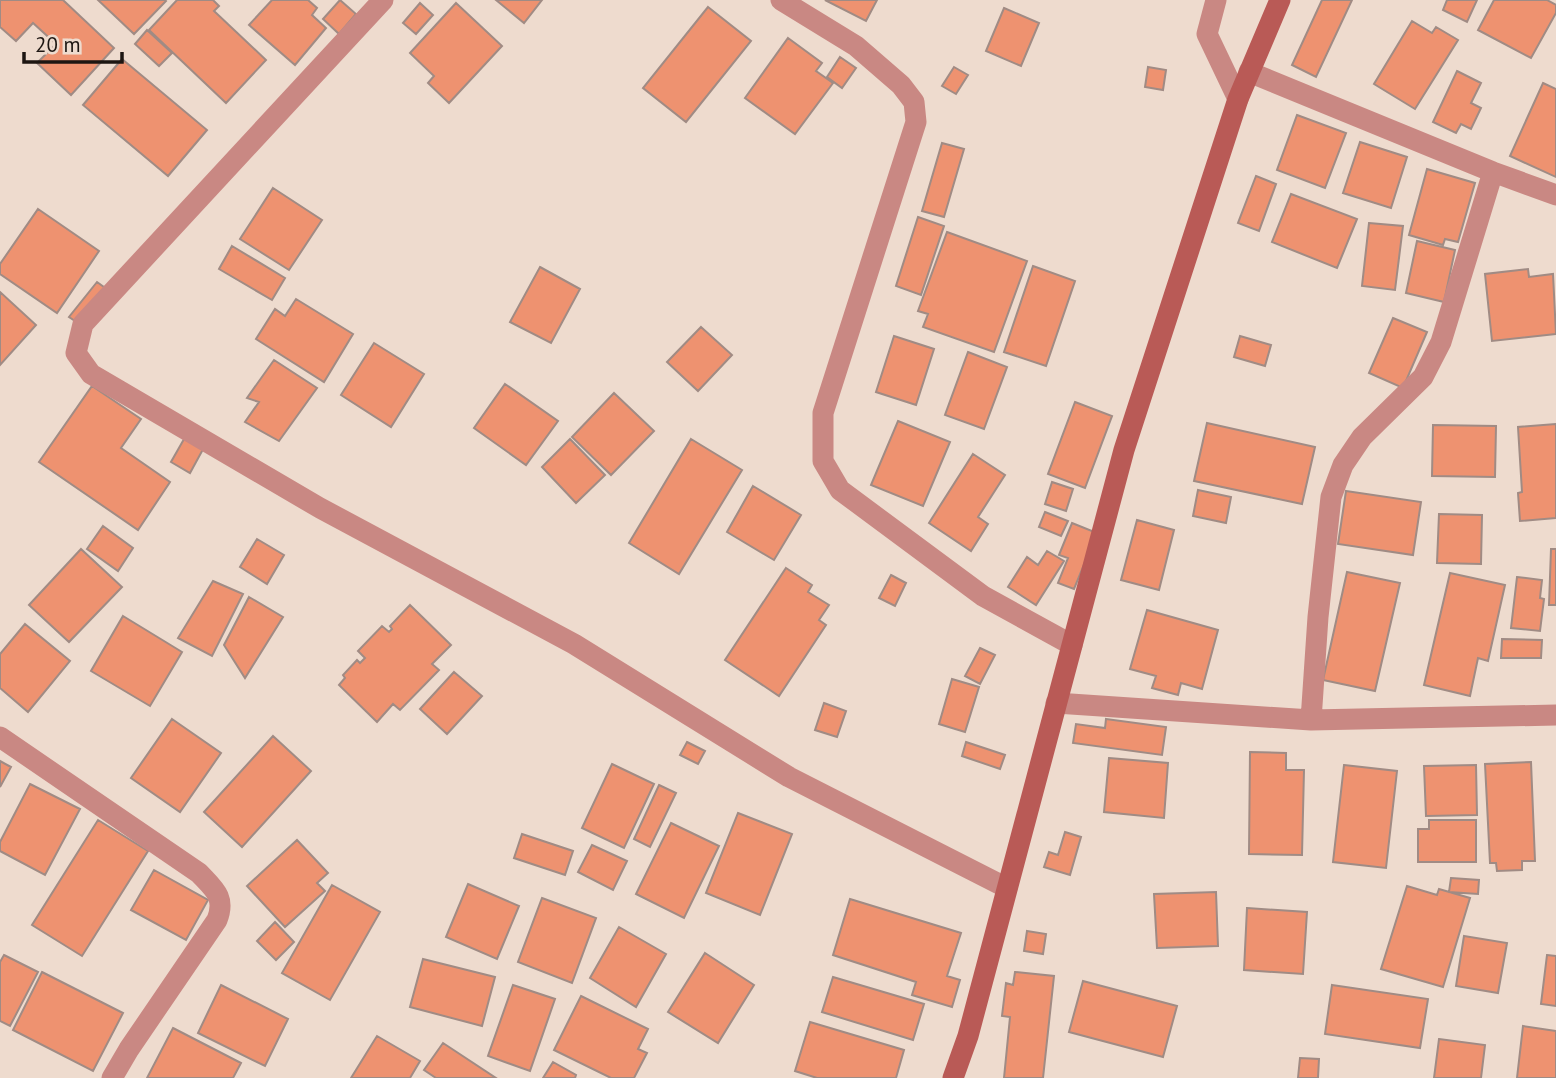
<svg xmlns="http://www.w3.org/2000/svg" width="1556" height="1078" font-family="'PT Sans',sans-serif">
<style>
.building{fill:#ee9270;stroke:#a08b84;stroke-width:2}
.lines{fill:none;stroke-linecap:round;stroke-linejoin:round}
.street{stroke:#c98883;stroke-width:21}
.secondary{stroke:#b95a56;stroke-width:21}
</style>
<rect width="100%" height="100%" fill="#eedbce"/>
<!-- building -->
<path class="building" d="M0 0H63L114 48 71 95 37 63 56 44 33 23 16 41 0 27Z
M98 0H165L166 1 134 34Z
M177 0H213L219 6 214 11 266 60 226 103 149 30Z
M272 0H308L317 8 312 15 326 28 295 65 249 25Z
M340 0 356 14 339 34 323 19Z
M496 0H542L524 23Z
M825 0H877L866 21Z
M1322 0H1352L1316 77 1292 65Z
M1447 0H1477L1467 22 1443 10Z
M1494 0H1547L1556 5V13L1531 58 1478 30Z
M420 3 433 15 416 34 403 23Z
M456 3 502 46 449 103 428 83 434 76 410 53Z
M708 7 751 41 686 122 643 88Z
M1004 8 1039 23 1021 66 986 51Z
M1412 21 1432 33 1436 27 1458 40 1415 109 1374 84Z
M147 30 172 53 159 66 135 44Z
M788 38 822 63 816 71 833 83 795 134 745 98Z
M840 57 856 68 842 88 827 77Z
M122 59 207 130 168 176 83 105Z
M954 67 968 75 956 94 942 86Z
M1148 67 1166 70 1163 90 1145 87Z
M1457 71 1481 83 1471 103 1481 108 1471 129 1461 124 1456 133 1433 122Z
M1543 83 1556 89V177L1510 156Z
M1297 115 1346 133 1325 188 1277 170Z
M1360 142 1407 157 1391 208 1343 193Z
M942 143 964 149 944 217 922 211Z
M1427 169 1475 183 1458 242 1445 239 1443 245 1409 235Z
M1256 176 1276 184 1259 231 1238 223Z
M273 188 322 220 289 270 240 239Z
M1291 194 1357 219 1337 268 1272 242Z
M38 209 99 251 57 313 0 274V264Z
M918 217 944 226 921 295 896 286Z
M1369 223 1403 226 1395 290 1362 286Z
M947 232 1027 261 994 352 923 327 928 314 918 311Z
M1417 241 1455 250 1444 302 1406 293Z
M232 246 285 278 272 300 219 269Z
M1033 266 1075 281 1046 366 1004 352Z
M540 267 580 289 551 343 510 322Z
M1528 269 1529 277 1553 274 1556 334 1492 341 1485 274Z
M97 282 108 290 78 323 69 317Z
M0 292 36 325 0 365Z
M296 299 353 334 324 382 256 339 275 309 285 316Z
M1393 318 1427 332 1403 388 1369 373Z
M701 327 732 355 698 391 667 362Z
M894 336 934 349 916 405 876 392Z
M1240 336 1271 345 1265 366 1234 357Z
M374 343 424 374 391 427 341 395Z
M968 352 1007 367 984 429 945 415Z
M274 360 317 388 279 441 245 422 259 402 247 398Z
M505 384 558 421 526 465 474 428Z
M92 386 141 419 121 448 170 482 138 530 39 462Z
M614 393 654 431 611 475 572 437Z
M1075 402 1112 416 1085 488 1048 474Z
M898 421 950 442 923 506 871 485Z
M1207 423 1315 447 1302 504 1194 481Z
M1556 424V518L1520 521 1518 493 1522 492 1518 427Z
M1433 425 1496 426 1495 477 1432 476Z
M188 432 207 442 190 473 171 462Z
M570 439 605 475 576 503 542 467Z
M691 439 742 470 679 574 629 543Z
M973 454 1005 475 978 517 988 524 971 551 929 523Z
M1052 482 1073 489 1066 511 1045 504Z
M753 486 801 515 774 560 727 532Z
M1198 490 1231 497 1226 523 1193 516Z
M1346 491 1421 502 1413 555 1338 544Z
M1045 512 1068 521 1061 536 1039 527Z
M1439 514 1482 515 1481 564 1437 563Z
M1137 520 1174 530 1159 590 1121 580Z
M1072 523 1097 533 1074 589 1058 583 1068 558 1059 555Z
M103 526 133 548 118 571 87 549Z
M257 539 284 555 267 584 240 567Z
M81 549 122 587 69 642 29 605Z
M1551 549H1556V605H1549Z
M1047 551 1064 561 1036 605 1008 587 1027 557 1038 565Z
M786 568 812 585 808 592 829 605 819 620 826 625 779 696 725 660Z
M1347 572 1400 583 1375 691 1323 680Z
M1450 573 1505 585 1488 661 1478 658 1470 696 1424 685Z
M891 575 906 583 895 606 879 598Z
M1517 577 1542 580 1540 598 1544 599 1540 631 1511 628Z
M213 581 243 594 212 656 178 638Z
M249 597 283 617 245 678 224 645Z
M410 605 451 645 432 664 439 670 400 710 393 704 377 722 339 685 345 678 343 675 357 660 360 663 365 658 358 651 382 626 389 632 392 629 390 626Z
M1147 610 1218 630 1202 689 1181 683 1178 695 1152 688 1156 676 1130 669Z
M123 616 182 652 150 706 91 671Z
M25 624 70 661 28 712 0 688V654Z
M1502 639 1542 640 1541 658H1501Z
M980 648 995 655 980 684 965 676Z
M454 672 482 696 447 734 420 709Z
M952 679 979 687 965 732 939 724Z
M824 703 846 711 837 737 815 730Z
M172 719 221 753 180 812 131 778Z
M1106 719 1166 727 1162 755 1073 743 1076 724 1105 728Z
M273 736 311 771 242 847 204 812Z
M687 742 705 751 698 764 680 755Z
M966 742 1005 755 1000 769 962 756Z
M1250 752 1286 753V770H1304L1302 855 1249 854Z
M1109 758 1168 763 1164 818 1104 812Z
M0 761 11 767 0 787Z
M1531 762 1535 861H1522V870L1497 871 1496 863H1490L1485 764Z
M612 764 654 784 624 848 582 828Z
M1344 765 1397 771 1386 868 1333 862Z
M1476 765 1477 815 1426 816 1424 766Z
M30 784 80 809 45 875 0 851V842Z
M659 785 676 793 650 847 634 839Z
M738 813 792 834 760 915 706 893Z
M98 820 148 851 82 956 32 925Z
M1429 820H1476V862H1418V829H1429Z
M671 823 719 846 684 918 636 894Z
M1065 832 1081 837 1070 875 1044 867 1049 852 1058 855Z
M522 834 573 851 565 875 514 858Z
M297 840 328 873 317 883 325 891 285 927 247 886Z
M592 845 627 861 613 890 578 872Z
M154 870 208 900 186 940 131 910Z
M1451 878 1479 880 1478 894 1449 892Z
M468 884 519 906 497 959 446 937Z
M332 885 380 912 330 1000 282 973Z
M1407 886 1437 895 1439 889 1470 898 1443 987 1381 969Z
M1216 892 1218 946 1157 948 1154 894Z
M542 898 596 918 572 983 518 962Z
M850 899 961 933 947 976 960 980 952 1007 912 995 916 982 833 955Z
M1247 908 1307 912 1303 974 1244 970Z
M275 922 294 942 276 960 257 941Z
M619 927 666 954 636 1007 590 978Z
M1027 931 1046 934 1043 954 1024 951Z
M1464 936 1507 943 1498 993 1456 986Z
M705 953 754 985 718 1043 668 1012Z
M4 955 38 972 10 1026 0 1021V962Z
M1547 955 1556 956V1006L1541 1004Z
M423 959 495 977 482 1026 410 1007Z
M42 972 123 1013 93 1071 13 1030Z
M1015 972 1054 976 1043 1078H1004L1010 1017 1002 1016 1006 983 1013 985Z
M833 977 924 1004 913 1040 822 1012Z
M1083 981 1177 1006 1163 1057 1069 1032Z
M221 985 288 1019 265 1066 198 1033Z
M513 985 555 999 530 1071 488 1056Z
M1332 985 1428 999 1420 1048 1325 1034Z
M581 996 648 1029 638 1049 647 1053 634 1078H611L554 1050Z
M810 1022 904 1050 896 1078H817L795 1071Z
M1523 1026 1556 1031V1078H1517Z
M173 1028 241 1063 233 1078H147Z
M377 1036 420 1061 410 1078H351Z
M1439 1039 1485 1045 1481 1078H1434Z
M443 1043 496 1078H436L424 1070Z
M1300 1058 1319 1059 1318 1078H1298Z
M553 1062 576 1075 575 1078H543Z"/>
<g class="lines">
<!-- street -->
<path class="street" d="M383 0 83 324 76 353 91 374 320 508 574 644 789 777 1007 888
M781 0 856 46 901 85 914 102 916 122 823 413V461L840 490 983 596 1072 645
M1216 0 1207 34 1238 99
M1249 72 1493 172 1556 195
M1056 703 1311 720 1556 715
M1311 720 1318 617 1331 497 1343 465 1362 437 1423 377 1441 342 1493 172
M0 737 199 873C214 889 226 897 217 920L129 1049 112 1078"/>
<!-- secondary -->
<path class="secondary" d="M953 1078 968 1036 1124 450 1238 99 1280 0"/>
</g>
<!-- scale -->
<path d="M24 52v10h98v-10" fill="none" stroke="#1d1612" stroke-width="3.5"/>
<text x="35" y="52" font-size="21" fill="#1d1612" stroke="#eedbce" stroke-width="5" paint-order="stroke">20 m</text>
</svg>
